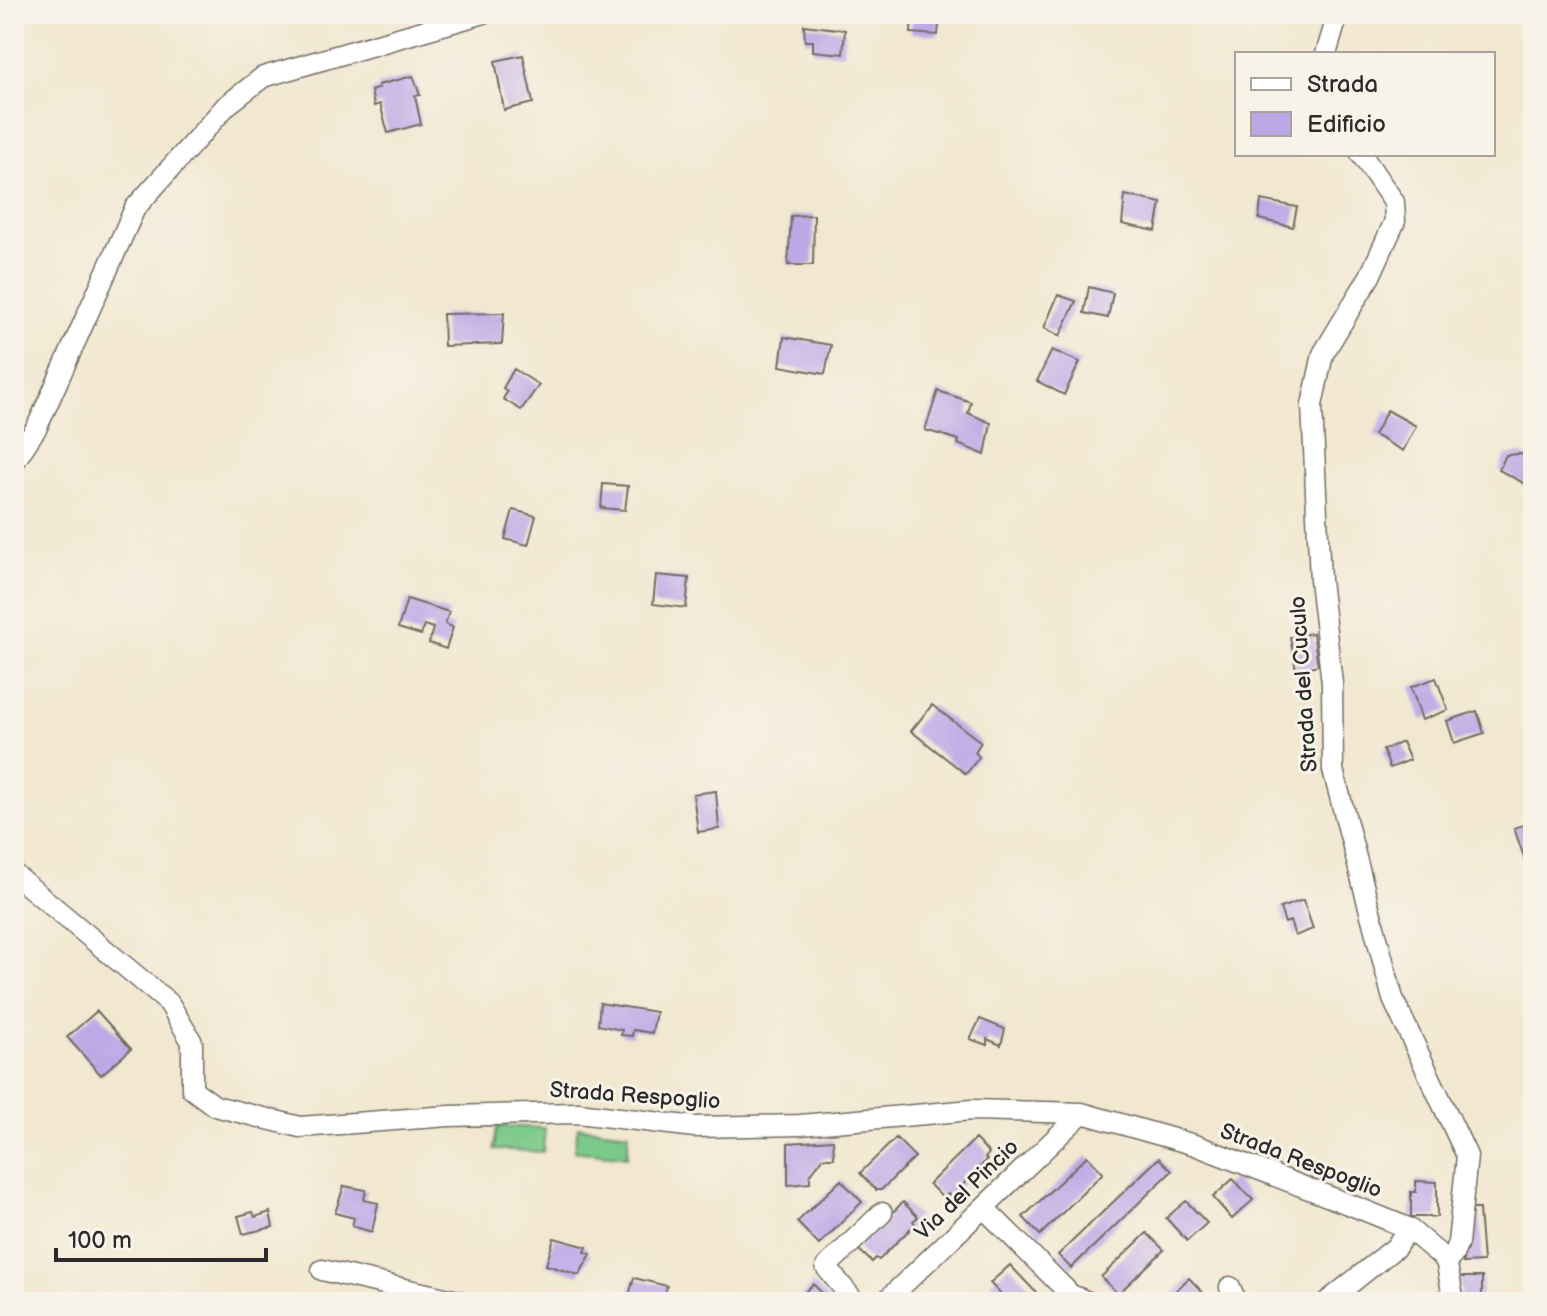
<svg xmlns="http://www.w3.org/2000/svg" width="1547" height="1316" font-family="'Balsamiq Sans',sans-serif">
<style>
.green{fill:#7ac989;stroke:#527a5a;stroke-width:2}
.building{fill:#bda8e6}
.lines{fill:none;stroke-linecap:round;stroke-linejoin:round}
.minor-casing{stroke:#716d64;stroke-width:23}
.minor{stroke:#fff;stroke-width:20}
.labels{text-anchor:middle;dominant-baseline:central;stroke-width:6;stroke-linejoin:round;paint-order:stroke}
.street-label{font-size:22px;fill:#2b2b2b;stroke:#f7f3e8}
</style>
<rect width="100%" height="100%" fill="#f7f3e8"/>
<filter id="ink" filterUnits="userSpaceOnUse"><feTurbulence type="fractalNoise" baseFrequency=".0125" numOctaves="2"/><feDisplacementMap in="SourceGraphic" scale="16" xChannelSelector="R" yChannelSelector="G"/><feConvolveMatrix kernelMatrix="1 2 1 2 8 2 1 2 1" color-interpolation-filters="sRGB"/></filter>
<filter id="wash" filterUnits="userSpaceOnUse"><feTurbulence type="fractalNoise" baseFrequency=".006" numOctaves="4" result="noise"/><feDisplacementMap in="SourceGraphic" scale="32" xChannelSelector="R" yChannelSelector="G"/><feGaussianBlur stdDeviation="1.8" result="paint"/><feColorMatrix in="noise" values="0 0 0 0 0 0 0 0 0 0 0 0 0 0 0 0 0 1.4 0 .05"/><feComposite in="paint" operator="in"/></filter>
<g filter="url(#wash)">
<rect width="100%" height="100%" fill="#f2e7cf"/>
<!-- green -->
<path class="green" d="M497 1126 545 1128 543 1152 494 1149Z
M578 1127 629 1133 627 1157 574 1151Z"/>
<g id="blocks">
<!-- building -->
<path class="building" d="M912 14H940L938 35 911 33Z
M804 25 845 30 843 54 813 51V41H805Z
M523 55 533 103 504 110 495 61Z
M413 76 420 95 415 96 421 124 388 133 380 104 374 106 371 91 379 88 378 85Z
M1125 195 1161 203 1156 231 1122 224Z
M1261 200 1297 207 1293 227 1259 219Z
M814 215 813 265H788L791 216Z
M1089 287 1113 293 1108 318 1084 313Z
M1058 295 1076 301 1060 336 1044 328Z
M504 313 502 344 444 346 443 314Z
M784 337 831 345 825 374 780 366Z
M1052 350 1080 362 1064 395 1037 381Z
M514 369 539 385 521 410 503 399 507 392 503 388Z
M938 391 971 402 968 413 991 423 985 455 958 444 959 440 925 430Z
M1387 410 1416 426 1403 451 1374 435Z
M1521 454 1533 462V488L1499 470 1506 455Z
M603 484 628 486 625 510 601 508Z
M513 510 536 516 528 545 505 539Z
M656 575 689 578 686 608 653 604Z
M407 599 449 612 445 624 453 627 446 649 429 643 433 628 424 625 421 635 398 628Z
M1313 633 1318 665 1296 670 1290 637Z
M1436 678 1448 710 1422 720 1411 687Z
M932 705 981 742 975 752 979 757 966 774 911 731Z
M1477 711 1484 733 1454 743 1447 721Z
M1402 742 1410 760 1390 768 1383 750Z
M716 791 719 829 698 832 693 794Z
M1533 822V861L1526 863 1514 828Z
M1303 900 1313 929 1295 936 1290 921 1285 923 1280 908Z
M600 1003 656 1012 652 1033 633 1030 632 1036 621 1035 622 1030 598 1025Z
M97 1011 131 1049 101 1075 67 1037Z
M980 1019 1005 1029 1001 1045 987 1039V1045L970 1039Z
M896 1138 915 1157 881 1190H876L860 1173Z
M975 1139 989 1153 985 1158 987 1160 951 1197 948 1194 944 1199 929 1184Z
M833 1140 834 1158H823L810 1175V1183L788 1185V1143Z
M1087 1156 1103 1173 1040 1235 1023 1217Z
M1159 1158 1172 1171 1071 1268 1058 1255Z
M1233 1179 1253 1200 1232 1219 1213 1197Z
M841 1180 862 1202 819 1245 797 1222Z
M1416 1181 1437 1182V1217H1411V1192H1416Z
M344 1186 366 1190 364 1200 378 1203 372 1232 352 1226 354 1218 335 1213Z
M1186 1201 1207 1223 1187 1241 1166 1218Z
M903 1202 918 1217 913 1221 915 1224 879 1260 876 1258 872 1262 857 1248Z
M1466 1209H1479L1483 1262 1463 1263V1249H1467Z
M253 1212 255 1217 270 1212 273 1227 243 1234 238 1216Z
M1147 1233 1164 1250 1118 1294 1101 1277Z
M554 1238 587 1247 585 1252 591 1254 579 1275 546 1265Z
M1010 1265 1045 1302H1008L990 1283Z
M1459 1277H1482V1302H1462Z
M634 1278 667 1286 663 1302H627Z
M1189 1278 1212 1302H1175L1170 1296Z
M813 1284 831 1302H802L798 1299Z"/>
</g>
</g>
<g filter="url(#ink)">
<use href="#blocks" fill-opacity="0" stroke="#716d64" stroke-width="2"/>
<g class="lines">
<defs>
<path id="minor" d="M1326 54 1338 14
M1361 154 1394 202 1395 221 1370 276 1323 354 1312 405 1320 580 1332 683 1333 770 1393 999 1467 1156 1458 1243 1453 1255 1446 1260
M14 462 37 427 135 208 226 106 263 77 481 14
M14 874 169 1003 192 1042V1089L215 1106 300 1127 449 1116 578 1113 695 1127 800 1125 972 1110 1082 1113 1195 1145 1361 1209 1408 1228 1446 1260 1454 1302
M984 1208 1071 1295 1088 1302
M322 1270 462 1302
M1230 1287 1236 1302
M855 1302 826 1267 882 1213
M885 1302 1082 1113
M1327 1302 1396 1247 1408 1228"/>
</defs>
<!-- minor casing -->
<use href="#minor" class="minor-casing"/>
<!-- minor -->
<use href="#minor" class="minor"/>
</g>
</g>
<g class="labels">
<!-- street labels -->
<g class="street-label">
<text transform="translate(1304 684) rotate(-94)">Strada del Cuculo</text>
<text transform="translate(635 1096) rotate(4)">Strada Respoglio</text>
<text transform="translate(1301 1161) rotate(21)">Strada Respoglio</text>
<text transform="translate(967 1190) rotate(-44)">Via del Pincio</text>
</g>
</g>
<!-- margin -->
<rect width="1547" height="1316" fill="none" stroke="#f7f3e8" stroke-width="48"/>
<!-- legend -->
<rect x="1235" y="52" width="260" height="104" fill="#f7f3e8" stroke="#a5a39c" stroke-width="2"/>
<rect x="1251" y="78" width="40" height="12" fill="#ffffff" stroke="#a5a39c" stroke-width="2"/>
<text x="1307" y="92" font-size="24" fill="#2b2b2b">Strada</text>
<rect x="1251" y="112" width="40" height="24" fill="#bda8e6" stroke="#a5a39c" stroke-width="2"/>
<text x="1307" y="132" font-size="24" fill="#2b2b2b">Edificio</text>
<!-- scale -->
<path d="M56 1248v12h210v-12" fill="none" stroke="#2b2b2b" stroke-width="4"/>
<text x="68" y="1248" font-size="24" fill="#2b2b2b" stroke="#f7f3e8" stroke-width="6" paint-order="stroke">100 m</text>
</svg>
